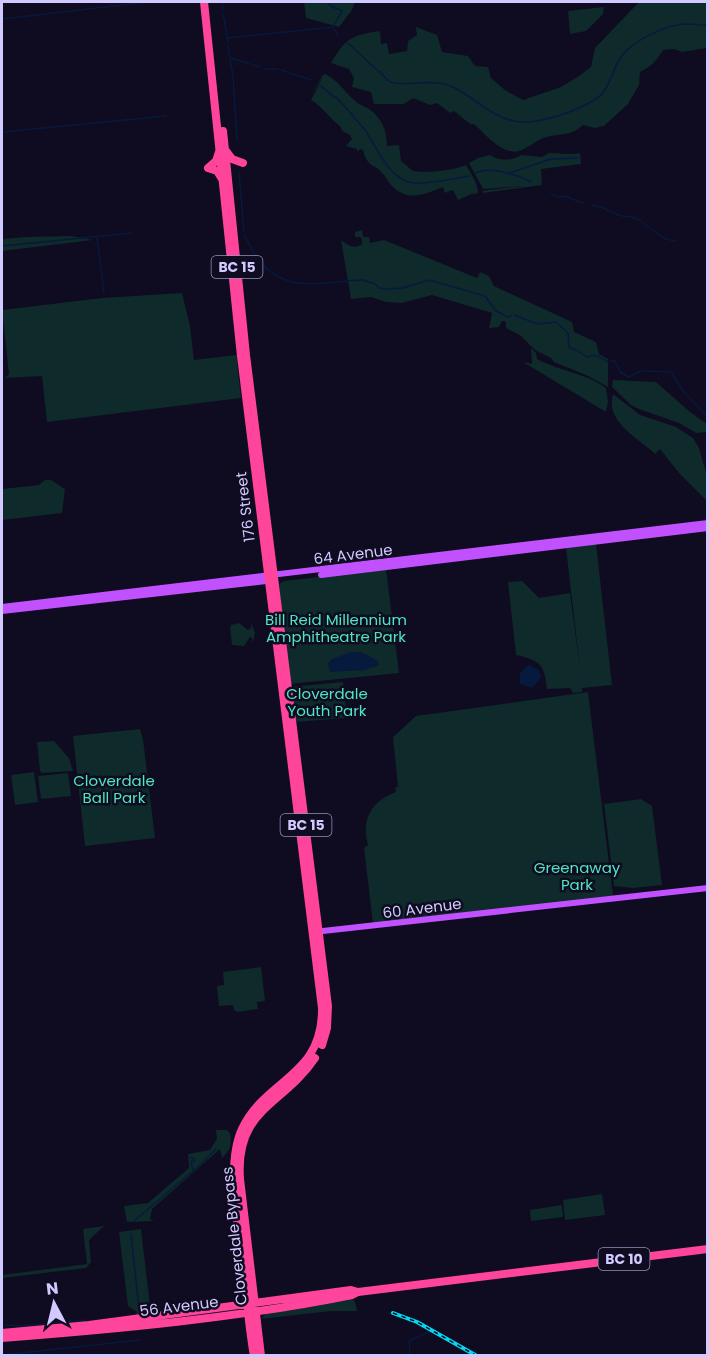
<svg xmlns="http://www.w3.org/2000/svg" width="709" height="1357" font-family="Poppins,sans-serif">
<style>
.green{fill:#0e2a2a}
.water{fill:#061a3e}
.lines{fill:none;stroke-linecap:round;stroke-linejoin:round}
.stream{stroke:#061a3e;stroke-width:1.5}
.major{stroke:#c151ff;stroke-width:6}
.highway{stroke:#ff459b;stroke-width:8}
.rail-casing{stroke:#00d9f5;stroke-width:4}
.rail{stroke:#0f0b20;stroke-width:1.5;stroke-dasharray:4.5;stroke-linecap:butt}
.labels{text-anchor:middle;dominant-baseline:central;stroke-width:5;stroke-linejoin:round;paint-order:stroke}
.shield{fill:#0f0b20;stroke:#9791bc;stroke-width:1.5}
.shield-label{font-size:14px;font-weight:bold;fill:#d1caff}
.street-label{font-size:15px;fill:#d1caff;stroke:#0f0b20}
.park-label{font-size:15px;fill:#4fe6c2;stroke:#0f0b20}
</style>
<rect width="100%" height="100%" fill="#0f0b20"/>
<!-- green -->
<path class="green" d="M304 2H355L352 10 339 27 306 18Z
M639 2H707V48L682 52 674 49 663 50C657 60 651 67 640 72L639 85 628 104 604 126 595 128 583 125C571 137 558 133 543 138 536 141 529 147 522 150 505 158 486 135 474 124H470L454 111 450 113 437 103 430 105 413 98 404 104H374L371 92 352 87 354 78 349 69 331 63C345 39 351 35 380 31L381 44 387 43 389 54 407 51 408 41 417 35 416 27 437 35 442 52 468 56 475 66 488 67 491 78 505 90 523 100 561 87 579 76 591 67 595 48Z
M604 7 603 14 586 31 570 34 568 11Z
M325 74C338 80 343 90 353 99 357 104 364 106 369 109 382 118 387 131 387 146L399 145 401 161 413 171C428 173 452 171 466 165 471 174 478 183 478 193L470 195 478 191 458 200 453 190 445 193 443 187C425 194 408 203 391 185 388 182 386 177 383 174 373 162 368 169 363 150L360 149 358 152 357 149 346 146 352 139 350 135 342 131 340 126C330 119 323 107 311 100L323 77 309 99 323 75Z
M549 153C561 153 568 155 580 153L581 164 541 169 542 185 483 193 482 191 523 186 483 189 469 163 478 158 490 155C499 161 513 161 521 155L542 157Z
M362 230 363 237H369L370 243 384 240 477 278 480 272 489 276 494 286 572 322 574 332 596 342 599 354 608 359V387L586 375 554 362 551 358 535 350 520 335 506 328V322L502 321 499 327 489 328 492 313 432 295 402 303 386 302 371 297 351 299 341 240C348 245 354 250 362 244V239L360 237H355V232Z
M71 236 93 240 2 251V239L25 237Z
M182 293 190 326 194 360 237 355C237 372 240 384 241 398L47 422 42 376 5 378 9 374 2 310 102 298Z
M531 348 536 353 537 359C559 371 586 373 606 388L608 402 606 412 523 362 532 364Z
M613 380 656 382 690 412 707 424V432L696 433 679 423 639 409 631 405 612 387Z
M613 394 640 415 676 427 693 438 699 448 707 476V501L679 473 660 449 655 454C637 437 605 422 613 394Z
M45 480H51L65 489 62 513 2 520V489L39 485Z
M596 544 612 685 582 688V692L573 693 570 688 547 689C544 664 541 661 516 655L508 582 522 581 539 598 570 593 580 669 566 548Z
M386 569 399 673 289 684 279 584 284 581Z
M239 623 248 630 251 628V623L255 633 253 643 252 638 250 637 244 646 232 645 230 628 231 625Z
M343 682 347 718 295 722 290 687Z
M588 692 613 896 373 924 364 848 368 845C361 820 371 801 396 792L395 787H398L393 737 416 716Z
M140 729 143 739 155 838 85 846 73 736Z
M54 741 69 758 73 771 42 773 40 771 37 742Z
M34 772 38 802 15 805 11 775Z
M68 773 71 796 41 799 38 776Z
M641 799 652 806 662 885 633 888 614 886 604 804Z
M261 967 265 1001 257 1002 258 1009 237 1012 234 1010 233 1005 219 1006 217 986 224 985 223 972Z
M216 1130H227L230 1133C232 1146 231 1149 222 1158L220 1149 152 1209 150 1219 154 1221 127 1222 124 1206 148 1203 189 1168 188 1154 210 1150 217 1139Z
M602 1194 605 1215 565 1220 563 1200Z
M562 1205 563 1217 531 1221 530 1210Z
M104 1226 89 1240 91 1262 86 1268 2 1278V1275L87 1264 83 1229Z
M141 1229 151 1314 135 1315 137 1312 128 1306 119 1232Z
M352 1298 355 1302 357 1311H331L261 1319 266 1313 273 1312 293 1310Z"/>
<!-- water -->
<path class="water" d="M351 652H361L378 661 379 665 365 670 330 672 328 663 332 659Z
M529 665 539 670 541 677 533 688 520 684V673Z"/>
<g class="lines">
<!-- stream -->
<path class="stream" d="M222 2 223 9
M326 2 333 7 342 11 333 27
M223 13 228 43
M2 19 148 2
M227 38 333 27 338 35
M348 43 390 82C410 88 431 77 453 87 476 98 494 121 522 122 542 123 594 107 605 90 613 77 615 61 627 50 640 38 667 25 685 24 692 24 700 25 708 25
M228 46 233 76 237 140
M231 58 250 64
M253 65 260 67
M265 69H278
M281 70 311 80
M320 85 334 97 337 98C346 108 356 119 365 130 377 147 387 176 409 182 420 186 457 178 470 176
M2 132 166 116
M239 172 244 232
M475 173C490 166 516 174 531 182
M507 174 551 159 578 158
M551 193 557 197 564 196 583 203
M592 205C603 206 611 213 622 216 629 217 635 216 641 221
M643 223 665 239 676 241
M244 235C249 243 253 252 258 259 286 296 325 281 363 280L375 284 379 288 387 289 403 288 429 280 485 296 495 310 507 317 511 316
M97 238 104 293
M2 246 132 233
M514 315 538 324 556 322 568 333 569 347 576 350
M578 351 587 357C597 353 601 358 608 362
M610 361H615L620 372 629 377 640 371
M642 371 671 372 683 391 708 417
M191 1157 195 1160 191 1162 193 1170
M134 1221 198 1167 216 1149
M131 1234 139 1309
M6 1325 20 1326 85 1320
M2 1355 140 1340
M410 1356 409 1341 429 1332"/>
<!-- major -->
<path class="major" d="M321 575 708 528
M2 607 708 523
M2 611 266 581
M314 932 708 888"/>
<!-- highway -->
<path class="highway" d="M204 2 241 356 322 1008C323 1077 266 1078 242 1129 225 1165 239 1234 244 1274 247 1301 249 1328 254 1356
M223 131 246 355 328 1006 327 1028 322 1045
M226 151 232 159 243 163
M219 152 216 161 208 168 217 171 222 179
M2 1333 89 1325 351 1290 358 1292 708 1249
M2 1338C117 1329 238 1318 352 1295L356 1293
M261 1356 240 1179C235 1108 283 1106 315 1058"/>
<defs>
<path id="rail" d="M393 1313 417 1322 477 1356"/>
</defs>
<!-- rail casing -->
<use href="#rail" class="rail-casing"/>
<!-- rail -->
<use href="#rail" class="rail"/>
</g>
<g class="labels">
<!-- shield labels -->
<g class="shield">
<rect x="211.5" y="256" width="51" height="22" rx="4.5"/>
<rect x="280.5" y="814" width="51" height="22" rx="4.5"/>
<rect x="598.5" y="1248" width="51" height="22" rx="4.5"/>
</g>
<g class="shield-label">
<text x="237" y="267">BC 15</text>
<text x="306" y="825">BC 15</text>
<text x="624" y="1259">BC 10</text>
</g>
<!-- street labels -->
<g class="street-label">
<text transform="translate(245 507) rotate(-97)">176 Street</text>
<text transform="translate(353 554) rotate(-7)">64 Avenue</text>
<text transform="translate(422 908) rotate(-7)">60 Avenue</text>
<text transform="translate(234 1236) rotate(-96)">Cloverdale Bypass</text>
<text transform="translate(179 1306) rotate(-7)">56 Avenue</text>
</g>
<!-- park labels -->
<g class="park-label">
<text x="336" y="619">Bill Reid Millennium<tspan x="336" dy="17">Amphitheatre Park</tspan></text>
<text x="327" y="693">Cloverdale<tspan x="327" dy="17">Youth Park</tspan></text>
<text x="114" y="780">Cloverdale<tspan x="114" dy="17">Ball Park</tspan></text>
<text x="577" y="867">Greenaway<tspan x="577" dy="17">Park</tspan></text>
</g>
</g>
<!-- border -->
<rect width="709" height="1357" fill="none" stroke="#d1caff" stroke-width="6"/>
<!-- north arrow -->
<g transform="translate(54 1303) rotate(353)" stroke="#0f0b20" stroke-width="4.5" paint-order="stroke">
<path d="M0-4.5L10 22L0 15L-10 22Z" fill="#d1caff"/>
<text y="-9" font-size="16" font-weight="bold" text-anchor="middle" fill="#d1caff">N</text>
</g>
</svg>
